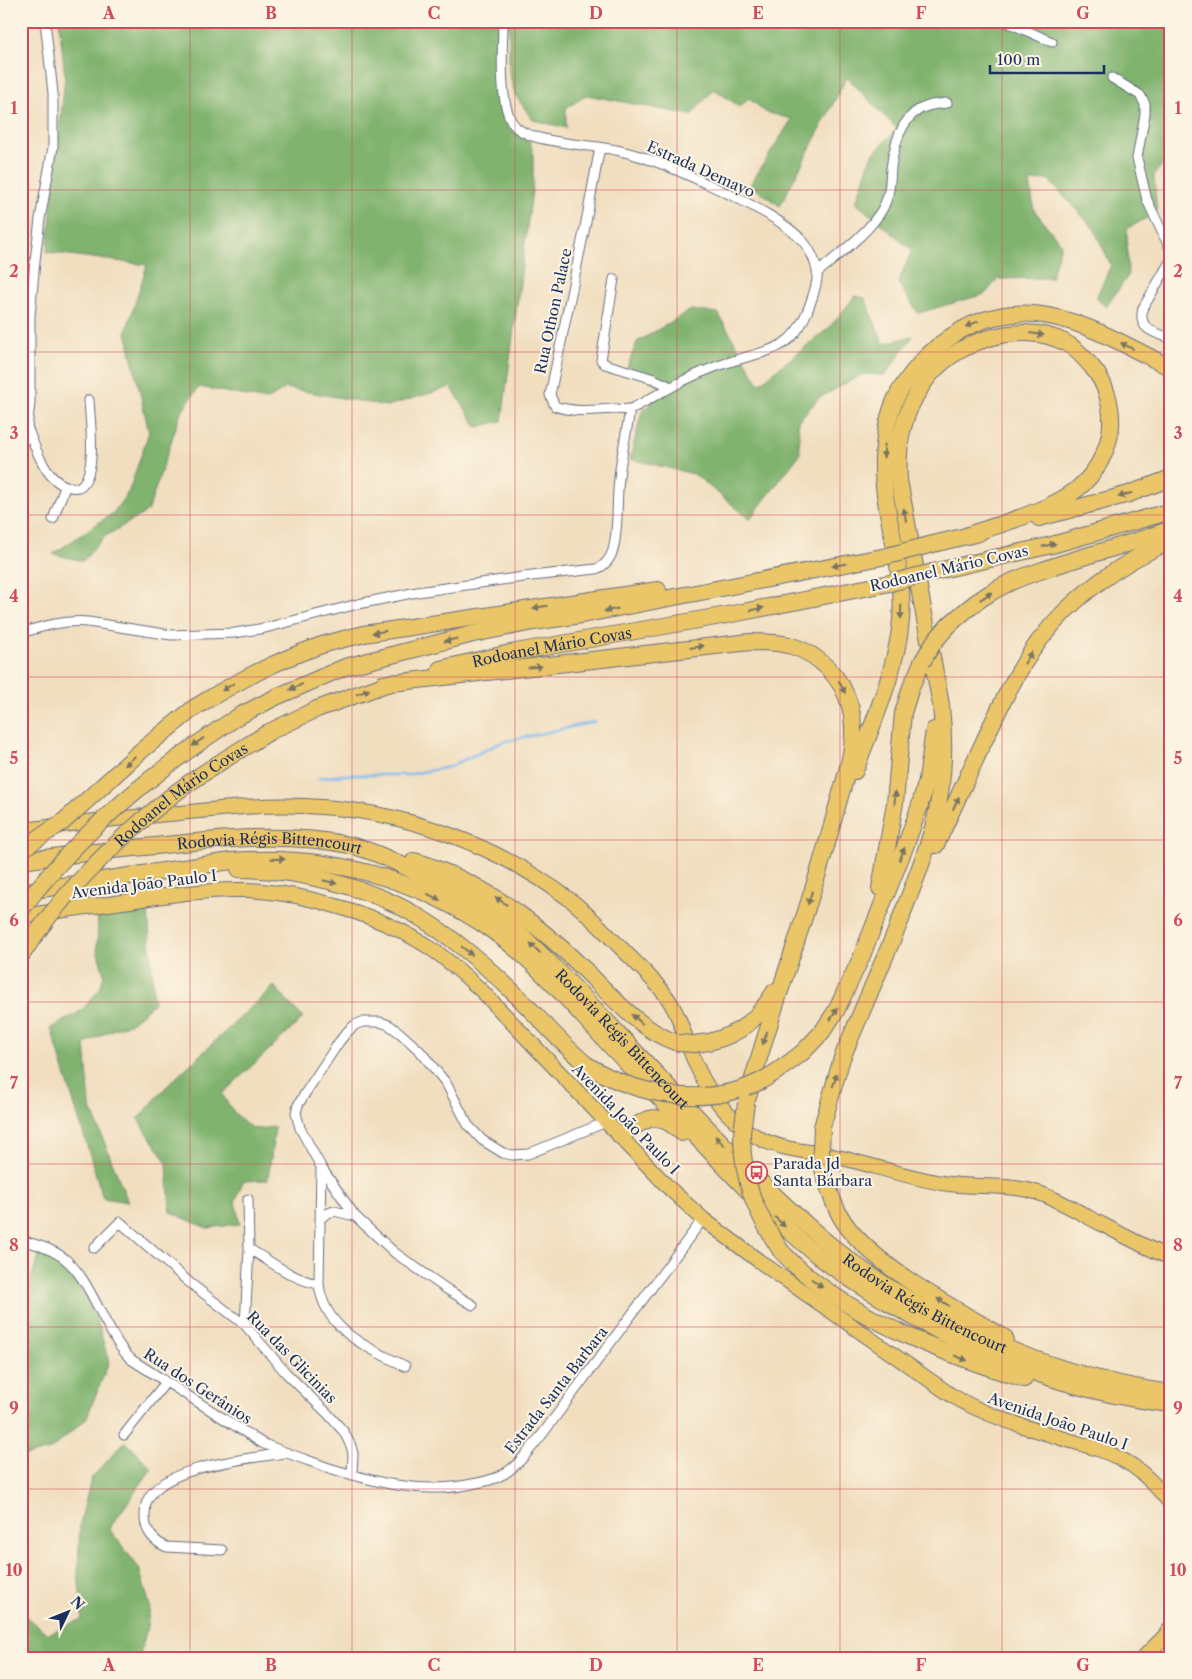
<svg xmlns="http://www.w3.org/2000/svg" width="1192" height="1679" font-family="'Libre Caslon Text',serif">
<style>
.forest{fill:#80b36e;stroke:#4e7166}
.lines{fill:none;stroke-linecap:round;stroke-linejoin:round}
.stream{stroke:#7ebaf1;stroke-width:2.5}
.street-casing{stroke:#666c80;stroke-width:11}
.primary-casing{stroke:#666c80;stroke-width:16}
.highway-casing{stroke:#666c80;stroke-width:18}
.street{stroke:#fff;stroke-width:9}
.primary{stroke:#eac669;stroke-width:14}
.highway{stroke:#eac669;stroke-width:16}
.highway-bridge-casing{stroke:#666c80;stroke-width:18;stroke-linecap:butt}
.highway-bridge{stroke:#eac669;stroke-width:16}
.oneway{fill:#787363}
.grid{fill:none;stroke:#d1495b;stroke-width:1;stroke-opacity:0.55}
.labels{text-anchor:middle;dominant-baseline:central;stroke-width:4;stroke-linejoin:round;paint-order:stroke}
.street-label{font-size:15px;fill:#1b2f5e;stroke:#fcf5e5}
.poi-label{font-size:15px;fill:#1b2f5e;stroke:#fcf5e5;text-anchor:start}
.neatline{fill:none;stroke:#d1495b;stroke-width:2}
.grid-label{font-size:16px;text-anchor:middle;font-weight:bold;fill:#d1495b}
</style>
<rect width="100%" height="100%" fill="#fcf5e5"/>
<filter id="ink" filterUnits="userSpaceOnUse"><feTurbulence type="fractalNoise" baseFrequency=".02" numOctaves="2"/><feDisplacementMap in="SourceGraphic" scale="10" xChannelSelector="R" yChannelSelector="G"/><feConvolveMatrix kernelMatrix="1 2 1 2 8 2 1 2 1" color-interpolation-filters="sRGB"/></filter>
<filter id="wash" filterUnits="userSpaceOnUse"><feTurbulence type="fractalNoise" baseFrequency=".0096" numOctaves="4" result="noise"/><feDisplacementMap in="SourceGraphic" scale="20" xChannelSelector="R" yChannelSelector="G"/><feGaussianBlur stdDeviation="1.12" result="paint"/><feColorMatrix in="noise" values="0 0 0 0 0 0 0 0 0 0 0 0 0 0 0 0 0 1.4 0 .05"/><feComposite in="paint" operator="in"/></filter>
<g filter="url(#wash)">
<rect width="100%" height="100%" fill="#f1debf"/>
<!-- forest -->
<path class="forest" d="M59 21H498L499 98 502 115 507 124 513 131 530 141 533 153V182L502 421 477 427 451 387 387 406 286 388 267 400 199 387 181 412 148 511 104 537 83 561 53 554 113 513 129 491 149 432 126 332 147 265 47 252 65 77Z
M509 21H1171V154L1154 175 1157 212 1127 229 1128 276 1106 307 1096 298 1111 265 1094 229 1048 179 1030 182 1034 210 1061 244 1051 278 998 279 985 294 918 313 898 283 912 250 856 203 871 156 897 129 847 77 780 206 750 185 792 119 765 112 749 98 740 107 714 89 691 115 587 95 566 108V128L533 120 515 95 509 71Z
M855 296 865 298 883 344 913 336 885 375 863 374 819 398 798 421 800 454 750 519 694 474 630 459 642 411 667 390 627 368 637 342 691 310 718 313 759 384 830 327Z
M148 909 154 1003 131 1023 112 1030 85 1044 90 1106 128 1202 103 1198 51 1028 81 1011 100 989 104 975 97 949 98 916Z
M274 986 303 1018 222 1094C229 1106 244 1129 259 1129 264 1129 270 1127 275 1127L268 1180 243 1181 235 1201 240 1224 207 1228 170 1212 167 1163 138 1119 165 1088Z
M41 1251 75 1279 97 1320 109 1362 86 1419 50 1450 21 1457V1304Z
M125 1441 152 1468 109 1529 139 1568 150 1606 146 1632 139 1658H21V1613L48 1634 82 1619 78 1569 80 1524 91 1479Z"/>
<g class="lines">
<!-- stream -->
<path class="stream" d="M319 778 344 775H406L449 767 502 742 594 722"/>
</g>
</g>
<g filter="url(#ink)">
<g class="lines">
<defs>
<path id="street" d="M503 21C503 47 497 111 517 128 536 144 590 144 616 150 655 158 692 177 729 194 753 206 782 220 802 240 809 248 815 260 817 271 819 282 811 302 807 312 792 349 771 350 736 360 711 367 687 378 664 391 655 395 638 407 630 409 625 410 619 409 614 409 595 410 573 413 555 406L550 395 586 222 600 147
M1005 21 1052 42
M1112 78 1140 95 1145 104V114L1137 158 1147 200 1171 251
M1171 260 1143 308C1137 329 1154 333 1171 338
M818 272C839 254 869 233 883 208 890 195 890 182 891 168 894 144 902 113 928 106 934 104 940 104 947 103
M614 279 601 360 605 364 654 379 671 387
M28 429C36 450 49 492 79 487 98 477 90 420 89 400
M21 451 27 428 30 403V316L35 261 40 219 53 147V93L45 21
M53 519 65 487
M21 633C43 626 65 620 88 622L171 635 235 633 265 628 358 604 417 592 523 577 596 569C605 566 610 560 613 550 619 527 616 502 619 478 621 455 627 432 630 409
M355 1216 321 1167 300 1128 296 1113 298 1105 306 1092 339 1042 347 1032 355 1025 362 1022H380L389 1025 400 1033 420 1051 446 1083 468 1125 482 1140 503 1153 512 1155 528 1154 606 1122
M320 1219 326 1214 334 1211 355 1216 395 1253 448 1290 473 1305
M21 1240C35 1244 49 1248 61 1256 83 1271 95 1303 108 1326 115 1338 121 1351 132 1360L262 1443C283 1452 304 1459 326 1467 374 1482 421 1495 472 1484 483 1482 494 1480 504 1474 519 1465 530 1449 541 1436L703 1219
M94 1248 120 1222 190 1283 245 1325 286 1373 328 1414 344 1432 351 1446 353 1454 352 1475
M249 1249C272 1262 293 1280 319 1284L321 1167
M319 1284C324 1330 368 1348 405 1366
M245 1325 249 1249 248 1199
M124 1435 166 1382
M222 1550 167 1547C154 1542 145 1531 145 1517 145 1511 145 1504 148 1499 166 1465 250 1459 284 1453"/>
<path id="primary" d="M21 831C74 822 126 818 179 813 220 809 262 804 304 806 400 809 497 844 573 902 589 915 602 929 616 943 630 957 645 971 658 986 675 1004 682 1026 690 1050 703 1085 724 1118 757 1137 779 1150 809 1151 833 1156 870 1164 906 1177 942 1183 971 1188 1000 1184 1028 1190 1049 1195 1069 1206 1088 1217 1115 1231 1142 1246 1171 1258
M21 916C58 911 94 906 130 901 169 895 208 889 247 890 304 893 382 915 430 948 449 960 465 976 482 991L670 1189 703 1219 759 1261 951 1395C986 1416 1022 1426 1061 1438 1086 1445 1112 1452 1133 1466 1147 1476 1160 1490 1171 1504
M1143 1658 1163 1638 1171 1628"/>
<g id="highway">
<path d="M1039 518 1129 494 1171 478"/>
<path d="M933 544 979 533"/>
<path d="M933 572 1052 545 1171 511"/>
<path d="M948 626C960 615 972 604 987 595 1003 584 1024 576 1043 570 1085 555 1129 545 1171 529"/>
<path id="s1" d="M440 669 510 653 727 615 890 583"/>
<path d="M383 684 750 642C764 642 779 642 792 646 820 655 842 678 850 706 860 742 844 780 835 814 810 910 773 1002 748 1097"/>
<path d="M194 708C236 682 273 662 319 646 334 641 349 638 364 634L658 590"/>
<path d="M239 716 276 697 345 667 473 634 533 622 581 615 659 600 887 556"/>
<path d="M269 732 317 709 392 682"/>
<path d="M855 771C872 725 897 669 901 620 906 565 881 513 883 459 884 437 887 416 897 396 904 382 915 369 926 357 960 324 1001 307 1049 316 1091 324 1133 349 1171 368"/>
<path d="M936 845C952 810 968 776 984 741 1000 707 1016 672 1039 641 1072 597 1121 562 1171 541"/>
<path id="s2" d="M21 861C66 855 110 850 155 846 219 839 286 832 349 845 375 851 400 864 424 876 454 890 485 905 511 926 526 939 541 954 555 968 585 998 614 1029 643 1060 697 1117 750 1175 809 1227 905 1313 1043 1376 1171 1393"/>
<path d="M414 861C423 863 433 867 442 871 498 893 544 930 586 971 612 997 642 1032 678 1043"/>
<path d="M239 869C294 869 366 886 414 914 450 935 482 962 512 991 537 1015 560 1043 587 1065"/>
<path d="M880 888 895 803 903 713 911 687 922 662"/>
<path d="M21 892 231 861C327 854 414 876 493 931 534 960 568 1000 602 1037 637 1074 672 1111 707 1148 742 1185 777 1222 816 1254 838 1272 862 1287 886 1301 972 1354 1070 1393 1171 1404"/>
<path d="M898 925C911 891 926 856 935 820 944 782 945 744 941 705L899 480C897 443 902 415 923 384 951 342 1018 319 1064 342 1076 348 1084 357 1092 367 1106 383 1112 405 1111 426 1109 451 1095 475 1076 490 1049 511 1000 524 968 535"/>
<path d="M709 1042C742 1034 757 1019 775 991"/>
<path d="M803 1052 822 1032 836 1011 861 958 905 847 919 808 927 780 934 730"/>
<path d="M822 1127 842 1058 902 917"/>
<path d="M620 1136C647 1119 655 1108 682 1133"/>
<path d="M823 1169C829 1190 835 1212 849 1229 885 1273 956 1309 1005 1338"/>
<path d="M781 1251C788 1258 795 1266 803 1272 862 1323 951 1356 1024 1379"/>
</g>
</defs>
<!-- street casing -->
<use href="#street" class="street-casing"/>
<!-- primary casing -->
<use href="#primary" class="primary-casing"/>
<!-- highway casing -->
<use href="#highway" class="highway-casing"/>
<!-- street -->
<use href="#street" class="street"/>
<!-- primary -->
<use href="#primary" class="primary"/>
<!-- highway -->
<use href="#highway" class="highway"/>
<defs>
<g id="highway-bridge">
<path d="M887 556 933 544"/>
<path d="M890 583 933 572"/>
<path d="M922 662 934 642 948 626"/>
<path d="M21 850 64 821 142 750 194 708"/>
<path d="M21 910C79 832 158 768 239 716"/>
<path id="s3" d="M21 956C61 893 116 840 174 794 204 771 237 752 269 732"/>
<path d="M678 1043 694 1044 709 1042"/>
<path d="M587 1065C637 1096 704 1108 759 1082 775 1074 789 1063 803 1052"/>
<path d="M746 1103C745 1114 742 1126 742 1138 743 1184 756 1213 781 1251"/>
<path d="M822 1127 821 1151 823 1169"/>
</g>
</defs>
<!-- highway-bridge casing -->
<use href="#highway-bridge" class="highway-bridge-casing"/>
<!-- highway-bridge -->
<use href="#highway-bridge" class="highway-bridge"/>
</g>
<!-- one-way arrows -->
<defs><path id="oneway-solid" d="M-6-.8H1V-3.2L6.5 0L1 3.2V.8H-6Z" transform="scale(1.25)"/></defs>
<g class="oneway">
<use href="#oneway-solid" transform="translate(972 324) rotate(157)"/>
<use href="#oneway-solid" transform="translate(1037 334) rotate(8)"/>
<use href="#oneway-solid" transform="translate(1127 346) rotate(-154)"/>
<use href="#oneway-solid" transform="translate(884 451) rotate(95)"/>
<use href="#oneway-solid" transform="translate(1125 495) rotate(163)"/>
<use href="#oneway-solid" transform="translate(905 515) rotate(-100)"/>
<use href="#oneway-solid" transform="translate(1049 545) rotate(-13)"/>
<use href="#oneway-solid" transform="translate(839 565) rotate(169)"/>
<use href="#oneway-solid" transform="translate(986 596) rotate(-33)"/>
<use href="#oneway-solid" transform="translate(540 607) rotate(171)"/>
<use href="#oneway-solid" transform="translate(757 609) rotate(-11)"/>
<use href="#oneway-solid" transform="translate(611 610) rotate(169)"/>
<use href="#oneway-solid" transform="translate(901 612) rotate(91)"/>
<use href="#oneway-solid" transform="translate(379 632) rotate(171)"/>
<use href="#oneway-solid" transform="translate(451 640) rotate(166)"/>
<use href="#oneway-solid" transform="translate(697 647) rotate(-8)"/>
<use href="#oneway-solid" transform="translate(1028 658) rotate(-57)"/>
<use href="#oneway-solid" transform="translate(535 667) rotate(-6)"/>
<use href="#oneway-solid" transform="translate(228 687) rotate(148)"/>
<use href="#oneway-solid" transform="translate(296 687) rotate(156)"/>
<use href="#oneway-solid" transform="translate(842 687) rotate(63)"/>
<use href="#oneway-solid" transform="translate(363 692) rotate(-20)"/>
<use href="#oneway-solid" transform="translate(198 742) rotate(144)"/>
<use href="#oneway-solid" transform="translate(130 761) rotate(137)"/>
<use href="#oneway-solid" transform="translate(895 798) rotate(-85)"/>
<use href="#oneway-solid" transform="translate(956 803) rotate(-65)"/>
<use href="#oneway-solid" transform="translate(902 854) rotate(-68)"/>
<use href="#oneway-solid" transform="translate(278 859) rotate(2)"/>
<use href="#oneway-solid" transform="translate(330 882) rotate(14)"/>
<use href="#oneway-solid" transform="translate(434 897) rotate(27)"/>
<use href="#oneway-solid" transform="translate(810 898) rotate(107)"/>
<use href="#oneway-solid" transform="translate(501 901) rotate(-147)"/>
<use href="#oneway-solid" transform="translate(535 948) rotate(-136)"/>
<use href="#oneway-solid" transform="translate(467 951) rotate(39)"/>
<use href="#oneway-solid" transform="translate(834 1014) rotate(-58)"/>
<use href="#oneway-solid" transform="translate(637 1019) rotate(-139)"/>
<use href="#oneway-solid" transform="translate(765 1038) rotate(108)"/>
<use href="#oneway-solid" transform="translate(835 1080) rotate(-71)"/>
<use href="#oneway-solid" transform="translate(720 1141) rotate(-134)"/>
<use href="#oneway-solid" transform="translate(780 1222) rotate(43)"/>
<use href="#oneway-solid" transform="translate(817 1283) rotate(37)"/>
<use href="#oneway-solid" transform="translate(943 1302) rotate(-148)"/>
<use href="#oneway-solid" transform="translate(961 1358) rotate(21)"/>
</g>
</g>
<!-- grid -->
<path class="grid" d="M190 21V1658M352 21V1658M515 21V1658M677 21V1658M840 21V1658M1002 21V1658M21 190H1171M21 352H1171M21 515H1171M21 677H1171M21 840H1171M21 1002H1171M21 1164H1171M21 1327H1171M21 1489H1171"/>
<!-- icons -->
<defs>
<symbol id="bus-ring" viewBox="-11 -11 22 22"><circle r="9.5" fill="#fcf5e5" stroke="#d1495b" stroke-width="1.5"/><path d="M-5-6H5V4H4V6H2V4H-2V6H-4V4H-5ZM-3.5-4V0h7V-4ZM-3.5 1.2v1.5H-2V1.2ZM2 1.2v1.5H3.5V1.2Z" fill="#d1495b"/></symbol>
</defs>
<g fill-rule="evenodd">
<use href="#bus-ring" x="744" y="1160" width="25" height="25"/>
</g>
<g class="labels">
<!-- street labels -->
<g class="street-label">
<text transform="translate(701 169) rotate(24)">Estrada Demayo</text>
<text transform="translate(553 311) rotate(-78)">Rua Othon Palace</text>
<text transform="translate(949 568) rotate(-13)">Rodoanel Mário Covas</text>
<text stroke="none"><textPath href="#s1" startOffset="114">Rodoanel Mário Covas</textPath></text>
<text stroke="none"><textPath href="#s3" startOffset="229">Rodoanel Mário Covas</textPath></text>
<text stroke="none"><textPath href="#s2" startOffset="250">Rodovia Régis Bittencourt</textPath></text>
<text transform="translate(144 884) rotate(-7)">Avenida João Paulo I</text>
<text stroke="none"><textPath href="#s2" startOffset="670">Rodovia Régis Bittencourt</textPath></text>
<text transform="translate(626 1119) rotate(46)">Avenida João Paulo I</text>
<text stroke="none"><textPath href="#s2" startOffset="1075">Rodovia Régis Bittencourt</textPath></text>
<text transform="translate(292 1357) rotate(46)">Rua das Glicinias</text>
<text transform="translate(198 1386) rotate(33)">Rua dos Gerânios</text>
<text transform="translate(556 1390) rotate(-52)">Estrada Santa Barbara</text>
<text transform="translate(1058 1421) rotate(19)">Avenida João Paulo I</text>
</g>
<!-- poi labels -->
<g class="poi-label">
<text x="773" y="1163">Parada Jd<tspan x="773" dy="17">Santa Bárbara</tspan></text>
</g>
</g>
<!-- margin -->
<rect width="1192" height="1679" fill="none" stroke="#fcf5e5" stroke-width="55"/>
<!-- north arrow -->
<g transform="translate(68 1612) rotate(47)" stroke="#fcf5e5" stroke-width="4" paint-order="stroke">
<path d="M0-4L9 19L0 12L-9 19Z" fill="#1b2f5e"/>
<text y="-8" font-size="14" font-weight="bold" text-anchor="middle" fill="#1b2f5e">N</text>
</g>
<!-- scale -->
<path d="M990 65v8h114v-8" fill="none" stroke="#1b2f5e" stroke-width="2.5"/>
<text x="997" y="65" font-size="15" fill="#1b2f5e" stroke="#fcf5e5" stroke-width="4" paint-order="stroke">100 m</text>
<rect x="28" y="28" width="1136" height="1624" class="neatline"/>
<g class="grid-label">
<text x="109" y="19">A</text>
<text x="271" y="19">B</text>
<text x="434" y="19">C</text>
<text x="596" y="19">D</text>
<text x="758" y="19">E</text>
<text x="921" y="19">F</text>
<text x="1083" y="19">G</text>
<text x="14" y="114">1</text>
<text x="1178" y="114">1</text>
<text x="14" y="277">2</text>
<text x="1178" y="277">2</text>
<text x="14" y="439">3</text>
<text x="1178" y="439">3</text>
<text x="14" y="602">4</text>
<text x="1178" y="602">4</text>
<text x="14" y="764">5</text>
<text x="1178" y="764">5</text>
<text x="14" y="926">6</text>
<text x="1178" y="926">6</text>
<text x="14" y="1089">7</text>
<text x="1178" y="1089">7</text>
<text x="14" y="1251">8</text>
<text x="1178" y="1251">8</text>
<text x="14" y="1414">9</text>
<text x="1178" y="1414">9</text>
<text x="14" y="1576">10</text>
<text x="1178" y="1576">10</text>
<text x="109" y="1671">A</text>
<text x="271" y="1671">B</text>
<text x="434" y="1671">C</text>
<text x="596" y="1671">D</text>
<text x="758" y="1671">E</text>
<text x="921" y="1671">F</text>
<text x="1083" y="1671">G</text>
</g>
</svg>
